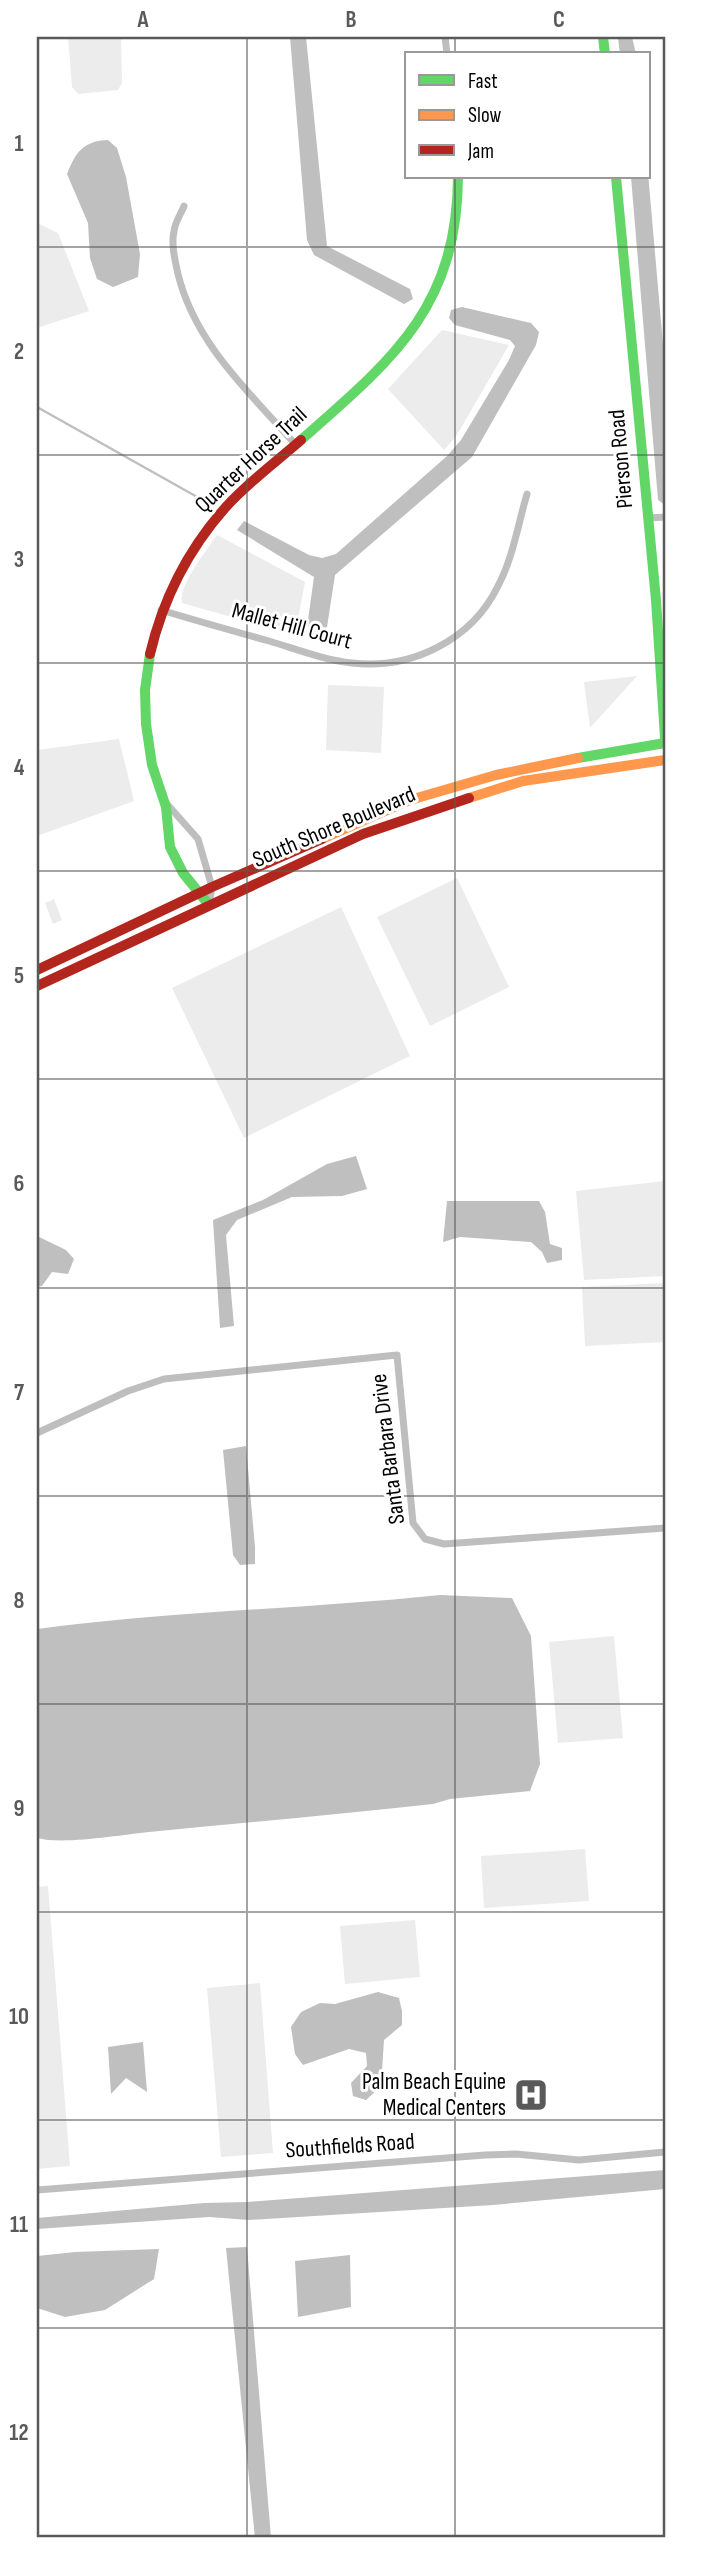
<svg xmlns="http://www.w3.org/2000/svg" width="702" height="2575" font-family="'Sofia Sans Condensed',sans-serif">
<style>
.green{fill:#ececec}
.water{fill:#bfbfbf}
.lines{fill:none;stroke-linecap:round;stroke-linejoin:round}
.stream{stroke:#bfbfbf;stroke-width:2.5}
.street{stroke:#bebebe;stroke-width:7}
.fast{stroke:#63d668;stroke-width:10}
.slow{stroke:#ff974d;stroke-width:10}
.jam{stroke:#b3261e;stroke-width:10}
.grid{fill:none;stroke:#595959;stroke-width:2;stroke-opacity:0.55}
.labels{text-anchor:middle;dominant-baseline:central;stroke-width:6;stroke-linejoin:round;paint-order:stroke}
.street-label{font-size:23px;fill:#000;stroke:#fff}
.poi-label{font-size:23px;fill:#000;stroke:#fff;text-anchor:end}
.neatline{fill:none;stroke:#595959;stroke-width:2.5}
.grid-label{font-size:23px;text-anchor:middle;font-weight:bold;fill:#595959}
</style>
<rect width="100%" height="100%" fill="#fff"/>
<!-- green -->
<path class="green" d="M68 37H121L122 83 118 90 78 94 72 87Z
M37 223 58 233 89 311 37 328Z
M442 330 509 345 457 435 444 450 388 389Z
M217 535 305 582 295 635 182 603C178 586 207 550 217 535Z
M637 676 590 728 584 682Z
M328 685 384 687 381 753 326 750Z
M119 739 134 801 37 836V750Z
M457 878 509 987 430 1026 377 917Z
M54 899 62 920 53 924 45 903Z
M341 907 410 1056 244 1138 172 988Z
M665 1181V1276L584 1280 576 1191Z
M665 1283V1342L585 1346 582 1287Z
M614 1636 623 1738 558 1743 549 1642Z
M585 1849 589 1901 484 1908 481 1856Z
M48 1886 70 2166 37 2169V1887Z
M415 1920 420 1977 345 1984 340 1926Z
M260 1983 273 2153 221 2157 207 1988Z"/>
<!-- water -->
<path class="water" d="M290 37H306L327 246 410 289 413 299 404 304 314 255 307 240Z
M621 37H632L636 54H620L618 38Z
M108 140 117 148 126 177 140 254 138 277 113 287 97 279 90 258 88 223 67 174C76 152 83 141 108 140Z
M648 173 665 367V505L658 500 631 177H648Z
M462 307 531 323 539 332 536 345 472 457 335 575 327 627 314 634 307 627 314 577 237 530 244 521 309 555 322 558 336 554 447 456 461 440 509 360 515 346 510 340 455 325 449 318 451 310Z
M356 1156 367 1189 342 1196 292 1197 237 1220 226 1235 234 1326 220 1328 213 1220 263 1200 327 1164Z
M447 1201H539L545 1212 550 1244 562 1248V1260L547 1263 542 1252 531 1242 460 1237 443 1242Z
M37 1236 66 1250 74 1259 68 1274 52 1272 42 1286 37 1287Z
M246 1446 255 1547V1564L240 1565 233 1555 223 1450Z
M440 1595 512 1598 531 1636 540 1764 530 1791 450 1799 433 1804C339 1814 244 1823 149 1832 120 1835 63 1845 37 1838V1629C171 1611 306 1609 440 1595Z
M378 1992 399 1998 402 2011V2025L384 2040 381 2086 366 2100 353 2096 351 2083 367 2066 366 2053 349 2049 303 2065 295 2054 291 2027 301 2012 320 2003 335 2004Z
M143 2042 147 2092 126 2078 111 2094 108 2047Z
M665 2170V2189L493 2205 249 2220 209 2217 37 2229V2218L204 2203 247 2202Z
M247 2247 271 2538H255L226 2248Z
M159 2249 154 2279 105 2310 65 2317 37 2308V2256L75 2252Z
M350 2255 351 2307 298 2317 295 2261Z"/>
<g class="lines">
<!-- stream -->
<path class="stream" d="M37 407 199 498"/>
<!-- street -->
<path class="street" d="M445 37 447 54
M184 206C181 214 175 222 174 231 171 245 175 260 178 274 195 344 250 393 296 445
M648 518 665 517
M161 610C197 621 233 631 269 641 296 649 324 660 352 663 411 670 472 640 498 586 513 558 518 524 527 494
M167 804 198 839 212 887 209 905
M37 1433 128 1391 164 1379 397 1355 413 1523 425 1539 444 1544 665 1528
M37 2190 485 2155 516 2154 579 2160 665 2152"/>
<!-- fast -->
<path class="fast" d="M603 37 605 54
M616 177 656 600 665 738
M301 440C392 360 457 308 458 177
M150 654 145 690 146 724 152 765 166 807 170 847 183 873 209 905
M578 758 665 743"/>
<!-- slow -->
<path class="slow" d="M469 798 523 781 665 760
M322 839 410 800 496 775 578 758"/>
<!-- jam -->
<path class="jam" d="M150 654C163 599 187 551 225 508 247 483 276 462 301 440
M37 970 212 887 322 839
M37 986 363 834 469 798"/>
</g>
<!-- grid -->
<path class="grid" d="M247 37V2538M455 37V54M455 177V2538M37 247H665M37 455H665M37 663H665M37 871H665M37 1079H665M37 1288H665M37 1496H665M37 1704H665M37 1912H665M37 2120H665M37 2328H665"/>
<!-- icons -->
<defs>
<symbol id="hospital-square" viewBox="-11 -11 22 22"><rect x="-9" y="-9" width="18" height="18" rx="4" fill="#595959" stroke="#fff"/><path d="M-5-5h3v3.5h4V-5h3V5h-3V1.5h-4V5h-3Z" fill="#fff"/></symbol>
</defs>
<g fill-rule="evenodd">
<use href="#hospital-square" x="512" y="2076" width="38" height="38"/>
</g>
<g class="labels">
<!-- street labels -->
<g class="street-label">
<text transform="translate(621 459) rotate(-95)">Pierson Road</text>
<text transform="translate(251 460) rotate(-43)">Quarter Horse Trail</text>
<text transform="translate(292 626) rotate(15)">Mallet Hill Court</text>
<text transform="translate(334 827) rotate(-23)">South Shore Boulevard</text>
<text transform="translate(388 1449) rotate(-97)">Santa Barbara Drive</text>
<text transform="translate(350 2146) rotate(-4)">Southfields Road</text>
</g>
<!-- poi labels -->
<g class="poi-label">
<text x="506" y="2082">Palm Beach Equine<tspan x="506" dy="26">Medical Centers</tspan></text>
</g>
</g>
<!-- border -->
<rect width="702" height="2575" fill="none" stroke="#ffffff" stroke-width="77"/>
<!-- legend -->
<rect x="405" y="52" width="245" height="126" fill="#ffffff" stroke="#999999" stroke-width="2"/>
<rect x="419" y="75" width="35" height="10" fill="#63d668" stroke="#999999" stroke-width="2"/>
<text x="468" y="88" font-size="21" fill="#000000">Fast</text>
<rect x="419" y="110" width="35" height="10" fill="#ff974d" stroke="#999999" stroke-width="2"/>
<text x="468" y="122" font-size="21" fill="#000000">Slow</text>
<rect x="419" y="145" width="35" height="10" fill="#b3261e" stroke="#999999" stroke-width="2"/>
<text x="468" y="158" font-size="21" fill="#000000">Jam</text>
<rect x="38" y="38" width="626" height="2498" class="neatline"/>
<g class="grid-label">
<text x="143" y="27">A</text>
<text x="351" y="27">B</text>
<text x="559" y="27">C</text>
<text x="19" y="151">1</text>
<text x="19" y="359">2</text>
<text x="19" y="567">3</text>
<text x="19" y="775">4</text>
<text x="19" y="983">5</text>
<text x="19" y="1191">6</text>
<text x="19" y="1400">7</text>
<text x="19" y="1608">8</text>
<text x="19" y="1816">9</text>
<text x="19" y="2024">10</text>
<text x="19" y="2232">11</text>
<text x="19" y="2440">12</text>
</g>
</svg>
